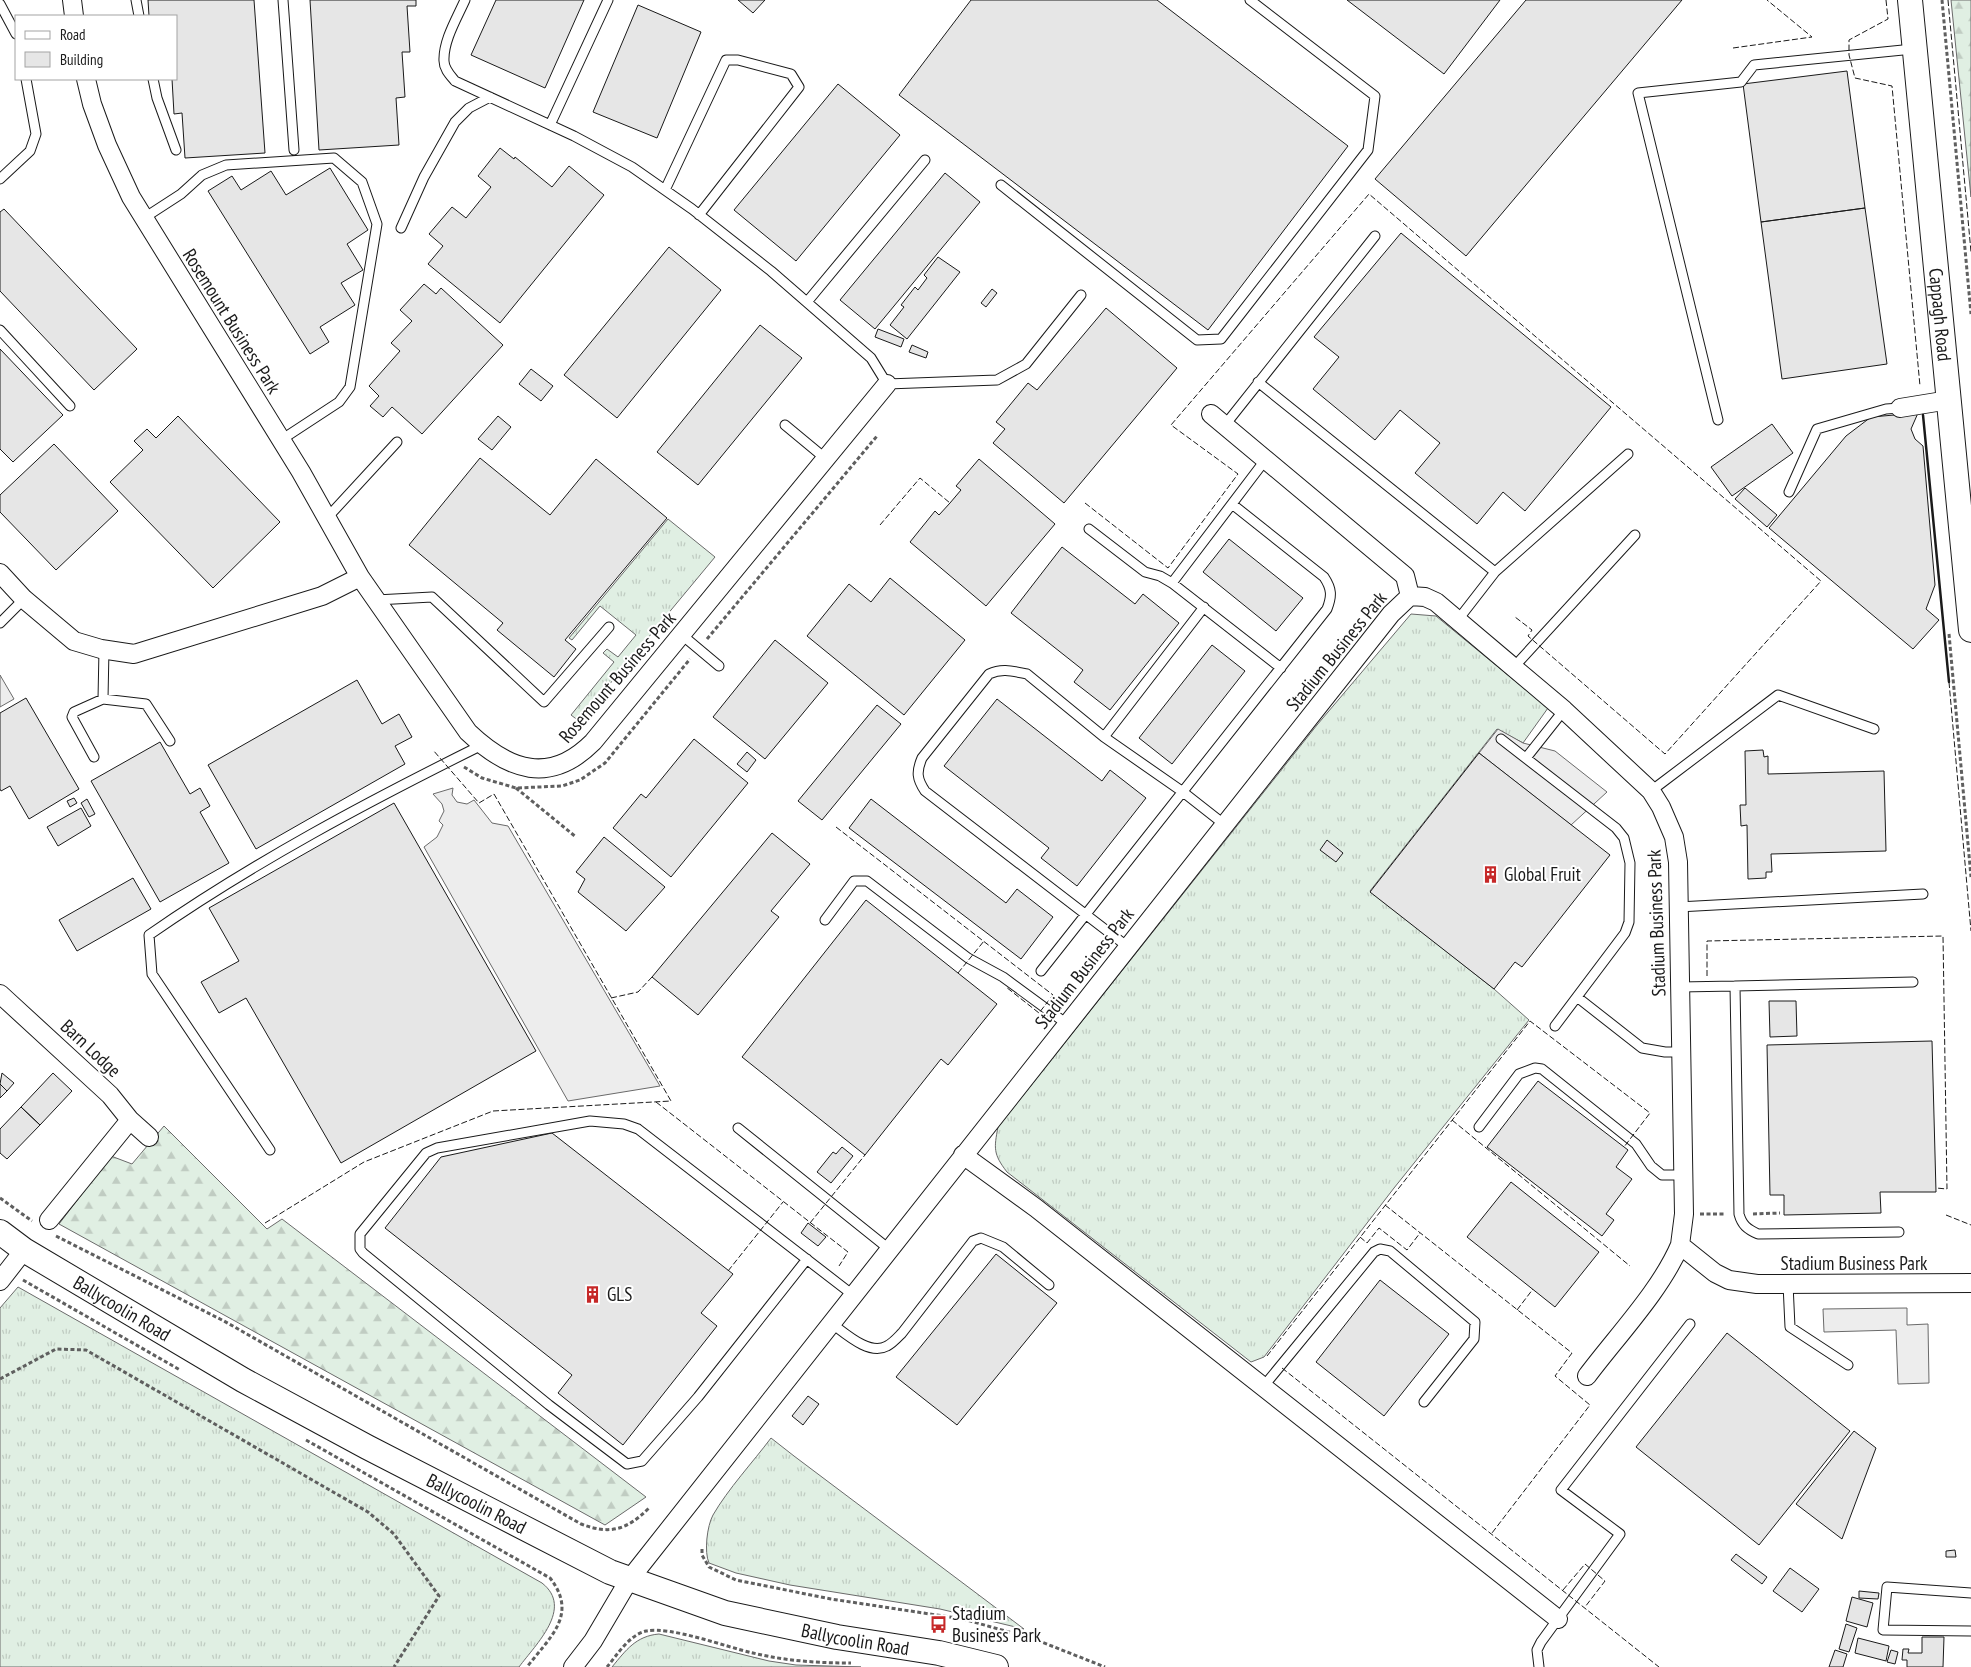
<svg xmlns="http://www.w3.org/2000/svg" width="1971" height="1667" font-family="'PT Sans Narrow',sans-serif">
<style>
.grass{fill:url(#grass-tufts);stroke:#6a6a6a}
.forest{fill:url(#forest-firs);stroke:#6a6a6a}
.parking{fill:#ededed;stroke:#6a6a6a}
.building{fill:#e6e6e6;stroke:#1a1a1a}
.lines{fill:none;stroke-linecap:round;stroke-linejoin:round}
.lane-casing{stroke:#1a1a1a;stroke-width:11}
.street-casing{stroke:#1a1a1a;stroke-width:20}
.secondary-casing{stroke:#1a1a1a;stroke-width:26}
.path{stroke:#5f5f5f;stroke-width:3;stroke-dasharray:4 2.5;stroke-linecap:butt}
.lane{stroke:#fff;stroke-width:9}
.street{stroke:#fff;stroke-width:18}
.secondary{stroke:#fff;stroke-width:24}
.fence{stroke:#1a1a1a;stroke-width:1;stroke-dasharray:6 2.5;stroke-linecap:butt}
.wall{stroke:#1a1a1a;stroke-width:2.5}
.labels{text-anchor:middle;dominant-baseline:central;stroke-width:4;stroke-linejoin:round;paint-order:stroke}
.street-label{font-size:19px;fill:#1a1a1a;stroke:#fff}
.poi-label{font-size:19px;fill:#1a1a1a;stroke:#fff;text-anchor:start}
</style>
<defs>
<pattern id="grass-tufts" width="24" height="20" patternUnits="userSpaceOnUse" patternTransform="scale(1.25)"><rect width="24" height="20" fill="#e0efe3"/><path d="M3 7l-1-3M5 7V3M7 7l1-3M15 17l-1-3M17 17v-4M19 17l1-3" fill="none" stroke="#c0ccc2"/></pattern>
<pattern id="forest-firs" width="22" height="20" patternUnits="userSpaceOnUse" patternTransform="scale(1.25)"><rect width="22" height="20" fill="#e0efe3"/><path d="M5 1l3.5 6h-7zM16 11l3.5 6h-7z" fill="#c0ccc2"/></pattern>
</defs>
<rect width="100%" height="100%" fill="#fff"/>
<!-- grass -->
<path class="grass" d="M668 519 715 557 579 721 571 715 614 662 603 653 607 649 618 657 636 635 600 606 572 640 569 638Z
M1411 614 1436 616 1548 708 1523 743 1497 729 1370 891 1494 989 1529 1020 1394 1188 1264 1357 1251 1362 1007 1172C993 1154 994 1148 998 1127L1317 725Z
M18 1287 542 1583C574 1608 536 1644 519 1667H0V1308Z
M771 1438 794 1456 1024 1629 940 1609 790 1585 736 1573 709 1563C704 1552 707 1526 713 1515 728 1489 753 1462 771 1438Z
M659 1634 769 1661 796 1665 861 1667H612C626 1650 636 1636 659 1634Z"/>
<!-- forest -->
<path class="forest" d="M1951 0H1971V197Z
M164 1126 267 1229 282 1219 646 1497 605 1525 59 1224 111 1156 132 1164Z"/>
<!-- parking -->
<path class="parking" d="M0 675 14 699 0 707Z
M1498 729 1523 743 1555 751 1607 792 1571 825 1479 753Z
M453 788 452 795 457 802 467 804 474 800 492 823 508 826 660 1086 568 1101 424 847 437 837 443 825 439 821 444 811 442 804 433 794Z
M1907 1308V1325L1928 1324 1929 1383 1898 1384 1896 1330 1824 1332 1823 1309Z"/>
<!-- building -->
<path class="building" d="M148 0H254L265 153 185 158 182 113 174 114 172 79H176V16H149Z
M310 0H416V6H407L410 52H402L405 97 396 98 399 145 319 150Z
M496 0H584L545 88 471 55Z
M738 0H765L753 13Z
M971 0H1157L1348 146 1208 330 899 95Z
M1347 0H1500L1444 74Z
M1526 0H1682L1466 256 1375 179Z
M638 5 701 32 657 138 593 112Z
M1847 71 1865 208 1761 222 1743 84Z
M838 84 900 135 796 261 734 210Z
M500 148 514 159 515 157 552 187 569 166 604 195 500 323 428 264 443 246 429 234 452 207 466 218 491 187 478 176Z
M330 168 368 230 347 244 363 270 341 283 355 305 320 327 329 342 310 354 208 191 232 176 241 190 271 171 286 195Z
M945 173 980 202 875 329 840 300Z
M1865 208 1887 364 1782 379 1761 222Z
M4 209 137 349 94 390 0 291V212Z
M1401 233 1611 407 1525 511 1503 492 1477 524 1415 473 1440 443 1400 410 1375 440 1313 389 1339 357 1314 337Z
M669 247 721 290 617 418 564 375Z
M938 257 960 272 907 339 890 325 904 307 901 305 915 287 918 290 927 278 924 275Z
M424 284 436 294 441 288 503 345 422 434 392 407 383 417 370 406 379 396 369 386 400 351 391 343 412 321 400 310Z
M992 289 997 293 986 307 981 303Z
M1106 308 1177 368 1064 503 993 443 1005 429 996 422 1028 383 1037 390Z
M760 325 802 358 698 485 657 452Z
M878 329 904 339 901 347 875 337Z
M912 345 928 352 926 358 909 352Z
M0 349 63 415 13 462 0 449Z
M531 369 553 386 541 401 519 384Z
M1918 413 1911 429 1915 439 1923 446 1935 585 1926 609 1939 620 1913 649 1769 528 1846 436 1871 417Z
M178 416 280 522 213 588 110 482 143 450 134 441 147 429 156 438Z
M498 416 511 427 492 450 478 439Z
M1772 424 1793 453 1732 496 1711 467Z
M54 444 118 511 56 570 0 512V495Z
M480 458 550 515 596 459 667 518 565 640 576 649 554 677 497 630 503 623 409 545Z
M979 459 1055 524 986 606 910 542 935 511 939 515 950 503 961 490 956 486Z
M1745 488 1777 515 1767 527 1735 499Z
M1229 539 1303 598 1276 631 1203 572Z
M1062 547 1135 604 1143 594 1179 623 1110 710 1074 682 1083 670 1011 613Z
M890 578 965 640 904 715 807 636 849 584 871 602Z
M775 640 828 683 765 759 713 717Z
M1212 645 1245 671 1172 764 1139 738Z
M357 680 382 724 399 714 412 737 395 746 405 764 256 849 208 765Z
M26 698 79 789 29 819 10 786 1 791 0 789V713Z
M997 699 1102 781 1110 770 1146 798 1077 886 1041 858 1049 848 944 766Z
M877 705 901 724 822 820 798 801Z
M694 739 748 783 671 877 613 828 641 794 646 798Z
M160 742 190 794 200 788 210 806 200 812 229 863 160 902 91 781Z
M1763 750 1764 757 1768 756V774L1884 771 1886 851 1771 854 1772 872H1766V878L1748 879 1747 825 1741 826 1740 805H1746L1745 751Z
M747 752 756 760 747 772 737 764Z
M1479 753 1610 855 1522 967 1515 962 1494 989 1370 892Z
M74 798 77 803 70 807 67 801Z
M87 799 95 814 89 817 81 803Z
M871 799 1006 903 1017 889 1053 917 1021 959 849 828Z
M394 803 536 1051 341 1163 246 998 219 1013 201 982 239 961 209 908Z
M81 808 91 826 58 846 47 827Z
M772 833 810 864 771 911 779 917 698 1015 652 977Z
M604 837 665 887 626 931 578 892 585 879 576 872Z
M1327 840 1343 853 1336 862 1320 850Z
M133 878 151 909 77 951 59 920Z
M866 900 997 1004 948 1065 941 1059 865 1155 742 1057Z
M1769 1001H1796L1797 1036 1770 1037Z
M1932 1041 1936 1192H1880L1881 1213 1784 1215V1195H1770L1767 1045Z
M2 1073 14 1083 7 1091 0 1084Z
M53 1073 72 1091 40 1125 21 1107Z
M1538 1081 1628 1150 1616 1167 1632 1179 1606 1214 1614 1220 1602 1236 1487 1147Z
M0 1084 7 1091 0 1098Z
M21 1107 40 1125 7 1159 0 1153V1129Z
M552 1133 733 1274 701 1313 717 1326 623 1445 558 1393 572 1375 385 1228 441 1157Z
M842 1147 853 1156 831 1183 817 1172 833 1152 836 1154Z
M1511 1182 1599 1252 1555 1307 1467 1237Z
M808 1223 826 1237 818 1246 801 1233Z
M996 1254 1057 1303 957 1425 896 1377Z
M1380 1280 1449 1334 1384 1416 1316 1362Z
M1727 1333 1850 1431 1759 1545 1636 1447Z
M808 1396 819 1404 803 1425 792 1416Z
M1854 1431 1876 1448 1842 1539 1796 1504Z
M1955 1550 1956 1557H1946V1551Z
M1736 1554 1767 1577 1762 1584 1731 1560Z
M1790 1568 1819 1589 1802 1612 1773 1591Z
M1859 1591 1879 1593 1878 1599 1859 1598Z
M1852 1597 1873 1603 1867 1627 1846 1621Z
M1846 1624 1857 1628 1849 1652 1839 1649Z
M1922 1637H1944L1943 1667H1907V1660H1902L1903 1649H1909L1908 1653H1922Z
M1858 1638 1889 1646 1886 1661 1855 1653Z
M1835 1650 1847 1654 1843 1667H1829Z
M1891 1650 1898 1652 1895 1664 1887 1662Z"/>
<g class="lines">
<defs>
<path id="lane" d="M136 0 139 16
M283 0 294 150
M465 0C457 18 443 41 444 61 444 69 450 75 455 81L574 136 632 167 692 209 771 271 871 358 887 384 997 380 1026 364 1081 295
M0 4 16 34
M153 79 157 98 176 150
M550 125 608 0
M0 179 30 151 36 134 26 79
M1001 185 1197 340 1221 339 1368 150 1375 96 1250 0
M665 190 726 60H738L791 74 799 87 699 215
M144 218 181 194 202 175 226 165 334 158 362 182 377 224 350 387 339 402 281 440
M401 228 424 177 455 122 469 108 490 97
M807 302 925 160
M0 330 70 406
M1258 382 1495 572
M1718 420 1638 93 1741 82 1754 65 1913 49
M785 425 826 459
M1225 425 1375 236
M1789 492 1817 429 1886 409 1900 408
M327 518 397 442
M1089 529 1145 572 1160 576 1172 583 1281 668
M1172 583 1266 459
M376 600 432 597 544 702 609 627
M1457 621 1495 572 1628 454
M0 623 24 599
M682 635 719 666
M104 649 103 699 146 704 170 741
M1513 668 1635 535
M1104 737 1204 607
M1501 739 1616 828 1624 838 1630 863 1629 922 1625 933 1555 1026
M94 757 72 717 74 712 103 699
M1526 758 1564 710
M1651 791 1778 695 1874 729
M1678 907 1923 894
M825 920 854 881H867L968 958 1003 977 1067 1024
M1128 947 925 791C917 779 916 772 922 758L989 674C1002 668 1012 671 1027 674L1104 737 1183 792 1225 825
M1041 971 1327 609C1332 596 1332 589 1324 577L1232 504
M1735 986 1913 982
M1680 987 1735 986 1739 1214C1742 1225 1747 1229 1758 1234L1899 1232
M1577 997 1642 1048 1665 1052H1681
M1479 1127 1519 1074 1535 1068 1542 1069 1636 1144 1651 1166 1662 1175H1684
M738 1128 889 1249
M270 1150 152 974 149 935C254 862 367 802 482 745
M807 1259 698 1397 642 1461 627 1464 549 1405 363 1253 360 1249V1234L426 1153 437 1148 590 1121 624 1124 638 1129 853 1295
M1788 1284 1790 1327 1848 1365
M831 1323C845 1333 869 1356 887 1346 893 1343 898 1337 902 1333L973 1241 981 1238 1003 1247 1049 1285
M1263 1387 1374 1252 1380 1249 1390 1251 1475 1322 1474 1339 1424 1402
M1971 1593 1887 1587 1883 1630 1971 1631
M1539 1667 1537 1650 1541 1642 1620 1534 1561 1490 1690 1324"/>
<path id="street" d="M72 0 74 16
M86 79 92 104 107 145 131 197 301 472 360 577 468 732C509 771 550 785 593 742L887 384
M1900 408 1949 400
M1211 414 1405 576 1410 596
M0 573 24 599 74 641 101 649 134 654 322 596 360 577
M0 994 110 1095 130 1120 149 1137
M963 1155 1036 1208 1558 1619
M49 1220 130 1120
M0 1281 24 1250
M1587 1376C1617 1336 1661 1290 1680 1245
M573 1667 593 1641 629 1580 1391 614 1410 596 1425 597 1436 602 1564 710 1651 791 1661 807 1674 837 1678 862 1684 1214 1680 1245 1715 1273 1729 1280 1757 1284 1971 1283"/>
<g id="secondary">
<path id="s1" d="M1910 0 1971 630"/>
<path id="s2" d="M0 1232 24 1250 243 1380 367 1447 610 1572 725 1613 837 1637 939 1653 996 1667"/>
</g>
</defs>
<!-- lane casing -->
<use href="#lane" class="lane-casing"/>
<!-- street casing -->
<use href="#street" class="street-casing"/>
<!-- secondary casing -->
<use href="#secondary" class="secondary-casing"/>
<!-- path -->
<path class="path" d="M1942 0 1971 314
M1949 634 1971 877
M707 639 877 436
M464 767 482 778 516 788 562 786 580 780 605 763 690 659
M516 788 576 837
M0 1198 32 1221
M1700 1214H1726
M1753 1214 1780 1213
M56 1236 224 1321 581 1524C610 1535 627 1530 649 1508
M23 1280 180 1370
M0 1379 56 1349 86 1350 368 1512 394 1534 439 1596 394 1667
M306 1440 550 1578C579 1615 549 1638 527 1667
M702 1549V1555L709 1567 736 1580 831 1599 963 1619 1034 1639 1105 1667
M607 1667C617 1655 629 1635 646 1631 671 1626 726 1647 753 1653 786 1661 818 1663 851 1663"/>
<!-- lane -->
<use href="#lane" class="lane"/>
<!-- street -->
<use href="#street" class="street"/>
<!-- secondary -->
<use href="#secondary" class="secondary"/>
<!-- fence -->
<path class="fence" d="M1886 0 1888 19 1849 40V55L1855 78 1892 86 1920 386
M1948 0 1971 252
M1733 48 1812 37 1767 0
M1085 503 1168 568 1238 474 1171 425 1369 194 1821 581 1665 754 1528 636 1532 630 1515 617
M880 525 920 478 950 503
M1949 682 1971 931
M836 827 1053 995 1039 1013 1006 987
M958 973 984 941
M1707 976V941L1943 936 1947 1189 1936 1188
M611 998 638 992 652 977
M656 1102 848 1252 839 1266
M1452 1120 1630 1266
M1385 1205 1572 1353 1555 1376 1590 1405 1492 1533
M1946 1215 1971 1225
M265 1223 364 1162 493 1111 671 1101 494 794 479 803 433 750
M810 1223 865 1155
M1360 1237 1367 1243 1379 1228 1407 1250 1420 1233
M728 1271 783 1202
M1517 1310 1533 1289
M1267 1356 1530 1021 1650 1113 1624 1147
M1282 1368 1659 1667
M1563 1590 1585 1564 1605 1581 1585 1607"/>
<!-- wall -->
<path class="wall" d="M1923 415 1949 682"/>
</g>
<!-- icons -->
<defs>
<symbol id="building-bare" viewBox="-9 -9 18 18"><path d="M-4-6H4V6H1V3H-1V6H-4ZM-2.5-4.3h1.7v1.8h-1.7ZM.8-4.3h1.7v1.8H.8ZM-2.5-1h1.7V.8h-1.7ZM.8-1h1.7V.8H.8Z" fill="#c62828" stroke="#fff" stroke-width="2.5" paint-order="stroke"/></symbol>
<symbol id="bus-bare" viewBox="-9 -9 18 18"><path d="M-5-6H5V4H4V6H2V4H-2V6H-4V4H-5ZM-3.5-4V0h7V-4ZM-3.5 1.2v1.5H-2V1.2ZM2 1.2v1.5H3.5V1.2Z" fill="#c62828" stroke="#fff" stroke-width="2.5" paint-order="stroke"/></symbol>
</defs>
<g fill-rule="evenodd">
<use href="#building-bare" x="1478" y="862" width="25" height="25"/>
<use href="#building-bare" x="580" y="1282" width="25" height="25"/>
<use href="#bus-bare" x="926" y="1612" width="25" height="25"/>
</g>
<g class="labels">
<!-- street labels -->
<g class="street-label">
<text stroke="none"><textPath href="#s1" startOffset="316">Cappagh Road</textPath></text>
<text transform="translate(232 321) rotate(58)">Rosemount Business Park</text>
<text transform="translate(1336 651) rotate(-51)">Stadium Business Park</text>
<text transform="translate(617 677) rotate(-49)">Rosemount Business Park</text>
<text transform="translate(1656 923) rotate(-92)">Stadium Business Park</text>
<text transform="translate(1084 968) rotate(-52)">Stadium Business Park</text>
<text transform="translate(91 1048) rotate(43)">Barn Lodge</text>
<text x="1854" y="1263">Stadium Business Park</text>
<text stroke="none"><textPath href="#s2" startOffset="144">Ballycoolin Road</textPath></text>
<text stroke="none"><textPath href="#s2" startOffset="549">Ballycoolin Road</textPath></text>
<text stroke="none"><textPath href="#s2" startOffset="954">Ballycoolin Road</textPath></text>
</g>
<!-- poi labels -->
<g class="poi-label">
<text x="1504" y="874">Global Fruit</text>
<text x="607" y="1294">GLS</text>
<text x="952" y="1613">Stadium<tspan x="952" dy="22">Business Park</tspan></text>
</g>
</g>
<!-- legend -->
<rect x="15" y="15" width="162" height="65" fill="#ffffff" stroke="#a3a3a3"/>
<rect x="25" y="31" width="25" height="8" fill="#ffffff" stroke="#a3a3a3"/>
<text x="60" y="40" font-size="15" fill="#1a1a1a">Road</text>
<rect x="25" y="52" width="25" height="15" fill="#e6e6e6" stroke="#a3a3a3"/>
<text x="60" y="65" font-size="15" fill="#1a1a1a">Building</text>
</svg>
